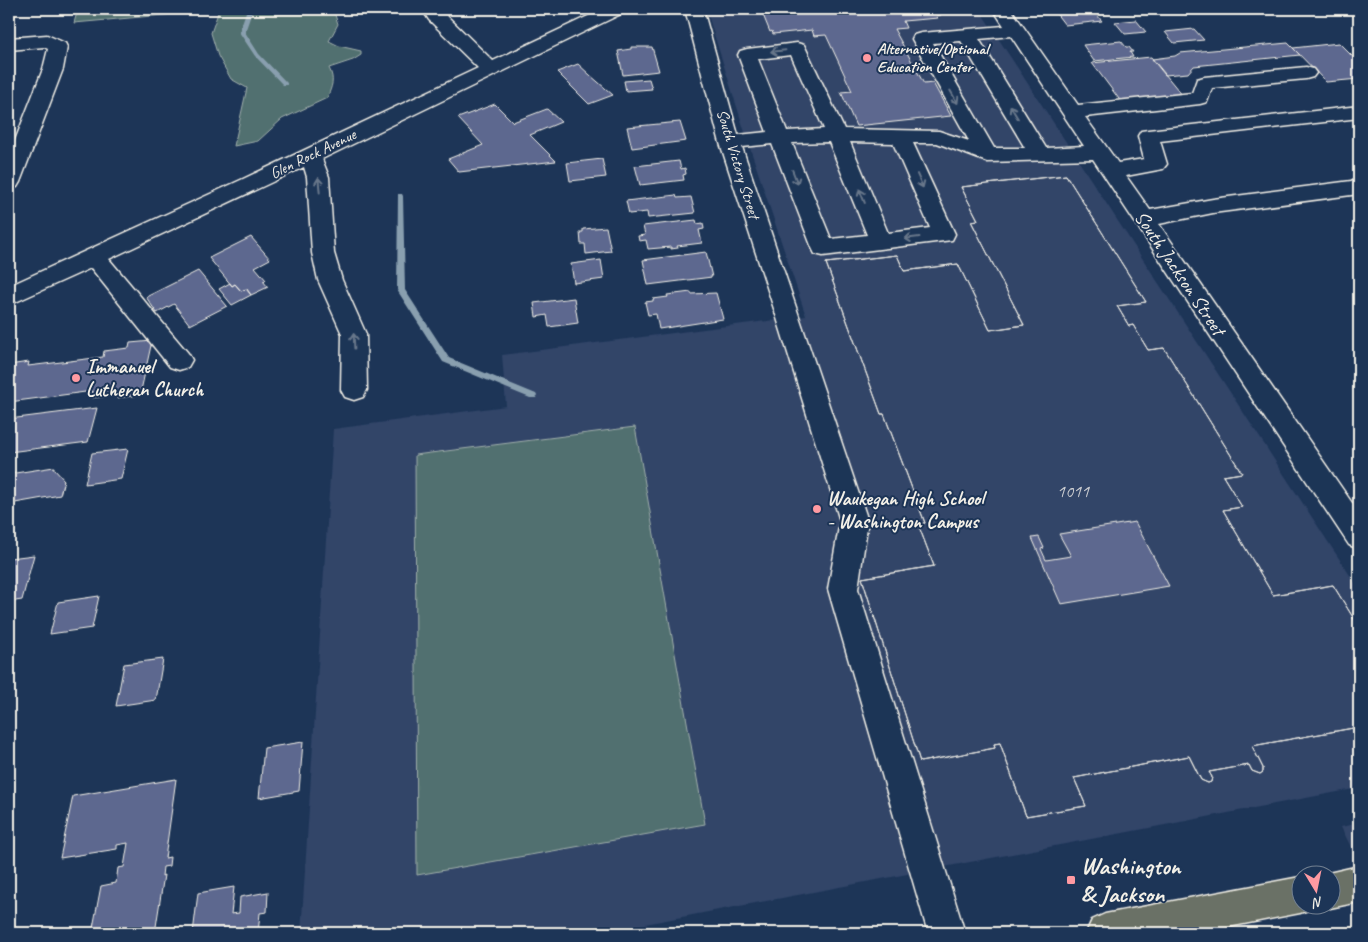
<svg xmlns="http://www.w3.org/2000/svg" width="1368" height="942" font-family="Caveat,sans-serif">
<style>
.built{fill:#304468}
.green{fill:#51706f;stroke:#a2b0ac}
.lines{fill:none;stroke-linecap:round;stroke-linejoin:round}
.stream{fill:#899faf;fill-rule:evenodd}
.building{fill:#5d688f;stroke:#f4f1e8;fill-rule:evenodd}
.minor-casing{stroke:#f4f1e8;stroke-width:3}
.major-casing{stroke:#f4f1e8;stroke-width:3}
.minor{fill:#1d3557;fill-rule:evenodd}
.major{fill:#6a7166;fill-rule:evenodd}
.oneway{stroke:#68778a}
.poi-dot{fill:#ff9aa2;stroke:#1d3557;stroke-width:2}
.labels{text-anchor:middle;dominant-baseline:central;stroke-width:4;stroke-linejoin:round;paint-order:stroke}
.far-poi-label{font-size:16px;font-weight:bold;fill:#f4f1e8;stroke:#1d3557;text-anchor:start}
.far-street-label{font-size:16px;fill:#f4f1e8;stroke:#1d3557}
.number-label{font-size:18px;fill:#cecfd2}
.street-label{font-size:20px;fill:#f4f1e8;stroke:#1d3557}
.poi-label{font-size:20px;font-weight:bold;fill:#f4f1e8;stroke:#1d3557;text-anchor:start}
.near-poi-label{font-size:24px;font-weight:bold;fill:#f4f1e8;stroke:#1d3557;text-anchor:start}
</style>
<rect width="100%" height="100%" fill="#1d3557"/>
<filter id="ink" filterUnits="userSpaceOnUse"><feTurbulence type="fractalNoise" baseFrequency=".02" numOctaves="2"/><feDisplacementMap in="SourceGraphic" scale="10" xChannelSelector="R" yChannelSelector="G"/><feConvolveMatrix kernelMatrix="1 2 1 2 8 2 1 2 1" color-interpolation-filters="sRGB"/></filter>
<g filter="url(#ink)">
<!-- built -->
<path class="built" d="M706 9H979L1359 589V788L598 933H301L333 429 506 406 502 355 806 316 747 139Z
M1359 823V863L1341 827Z"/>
<!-- green -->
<path class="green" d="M78 9H303L334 12 338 24 329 41 339 46 361 51V55L353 60 329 68C335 80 332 86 327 98L282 119 258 141 234 146 247 88 231 79 218 56 211 33 219 10 74 23Z
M635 427 705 824 417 875 415 455Z"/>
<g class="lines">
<!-- stream -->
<path class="stream" d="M247 9H253L245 32 259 54 287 83V85H283L255 56 239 32Z
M398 194H402L403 196 405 290 449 358 536 394 537 396 536 398H530L443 362 397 290Z"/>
</g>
<!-- building -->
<path class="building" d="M763 9H937L941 15 936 16 938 18 903 21 906 28 894 29 924 84 933 83 951 116 856 126 841 92 852 91 826 35 814 36 812 30 773 34 772 31 770 32 761 10Z
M1087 9 1091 14H1096L1102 21 1065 25 1055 12Z
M1136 20 1146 32 1125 34 1115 22Z
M1194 29 1204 40 1174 43 1165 32Z
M1121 41 1126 47H1129L1133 52H1130L1133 57 1094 61 1083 45Z
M1288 43 1300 55 1194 66 1188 73 1165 75 1152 59 1175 56 1180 53Z
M1339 43 1359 63V79L1326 82 1293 48Z
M631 47H652L659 71 623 75 618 51 631 49Z
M1151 57 1183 96 1122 103 1092 63Z
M578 64 590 75 613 95 589 104 557 72Z
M649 79 652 89 626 91 624 81Z
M495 104 513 122 547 109 561 122 530 135 556 161 459 172 448 159 483 145 458 118Z
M680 122 686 141 632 148 627 127Z
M602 159 606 177 570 181 567 163Z
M679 161 681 169 685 168 686 174 683 175 684 180 640 185 635 166Z
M1066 175 1146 302 1117 306 1129 326 1133 325 1148 350 1164 348 1242 473 1223 476 1242 507 1223 510 1273 595 1333 585 1359 627V727L1252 746 1263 768V772L1260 774 1252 771 1249 765 1209 772 1212 777 1211 782 1208 783 1201 780 1189 756 1074 778 1086 806 1026 816 1000 743 994 744 995 748 920 762 862 578 934 566 918 524 925 523 884 414H881L826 263 897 255 904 271 958 264 990 330 1024 325 971 221 978 220 961 187ZM1135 522 1169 586 1061 604 1032 538 1039 537 1044 548 1041 549 1046 560 1071 556 1059 534Z
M1066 175 1146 302 1117 306 1129 326 1133 325 1148 350 1164 348 1242 473 1223 476 1242 507 1223 510 1273 595 1333 585 1359 627V727L1252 746 1263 768V772L1260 774 1252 771 1249 765 1209 772 1212 777 1211 782 1208 783 1201 780 1189 756 1074 778 1086 806 1026 816 1000 743 994 744 995 748 920 762 862 578 934 566 918 524 925 523 884 414H881L826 263 897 255 904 271 958 264 990 330 1024 325 971 221 978 220 961 187Z
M676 195 677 198 691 197 695 213 648 218 647 212 629 214 626 201Z
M696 220 697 224 703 223 704 229 699 230 702 243 677 246 678 248 671 249V247L648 249 646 240 639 241 638 236 645 235 643 226Z
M606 227 611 251 586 254 585 244H581L580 232H583V229Z
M251 237 270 259 255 267 266 280 263 281 268 287 251 295 247 289 241 291 235 284 232 286 209 258Z
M706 252 712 277 648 285 643 260Z
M601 260 604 279 574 283 571 264Z
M198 271 227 306 190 325 174 304 157 313 146 297Z
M230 283 232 286 235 284 241 291 246 289 251 295 232 305 219 289Z
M691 292V294L716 293 723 319 659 329 656 314 648 315 645 302 653 301V299L668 297 667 295Z
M574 298 578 323 549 327 547 315 536 317 534 303Z
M152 341 140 395 117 398 118 395 91 398 93 391 9 402V365L29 362 28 366 103 357 104 351 129 348 130 343Z
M97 408 88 442 9 452V419Z
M128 449 121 479 85 484 92 453Z
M54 467V469L64 480 60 495 15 503 14 506 9 507V474Z
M34 555 22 600 9 602 10 558Z
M99 596 92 628 50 634 58 602Z
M163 659 156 700 116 706 124 664Z
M303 742 299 791 259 798 264 748Z
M176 779 165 858 170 857 169 866 163 867 162 876 164 875 155 933H92L101 886 116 883 118 868 124 867 128 843 117 845V849L60 858 73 796Z
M234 887 231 914 239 913 240 897 268 892 267 912 260 913 258 933H193L198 893Z"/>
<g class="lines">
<defs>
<path id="minor" d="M422 9H440L493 61 603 9H626L623 13 322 159 329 177 334 253 342 280 366 334 367 390 363 397 354 400 345 397 341 390 342 334 318 280 312 253 307 177 304 167 109 259 188 353 192 360 188 367 179 370 170 367 91 268 9 305V286L243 179 478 68 429 20Z
M685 9H703L738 135 767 132 738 55 740 51 747 49 797 43 804 45 806 49 844 129 939 131 969 141 912 39 914 35 921 33 1004 26 993 9H1011L1078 105 1192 93 1197 79 1204 77 1306 67 1313 69 1316 73 1313 77 1306 79 1212 88 1207 102 1200 104 1085 117 1118 163 1144 159 1138 136 1141 131 1148 130 1359 106V118L1160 141 1167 164 1163 169 1126 176 1150 210 1213 199 1359 180V194L1213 213 1159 224 1359 513V549L1349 545 1093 159 987 162 937 143H913L955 234 952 240 823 256 815 254 812 248 772 144 742 147 868 521 858 589 965 933H928L828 589 840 521 777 318 720 143ZM1011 36 1084 146 1046 148 979 39ZM961 41 1025 148H994L933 43ZM791 55 824 129 787 131 758 59ZM829 142 867 235 831 239 792 143ZM850 142 893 143 930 228 888 233Z
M47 35 65 43 67 47 63 69 20 182 17 187 9 189V156L43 69 48 49 44 47 9 50V38Z"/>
<path id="major" d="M1359 866V902L1330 908 1321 904H1330V874H1324Z
M1300 877V904H1314L1313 908 1300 913 1198 933H1086L1092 920 1105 914Z"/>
</defs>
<!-- minor casing -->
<use href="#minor" class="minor-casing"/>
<!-- major casing -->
<use href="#major" class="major-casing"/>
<!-- minor -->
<use href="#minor" class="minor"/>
<!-- major -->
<use href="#major" class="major"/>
</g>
<!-- one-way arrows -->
<defs><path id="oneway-shaft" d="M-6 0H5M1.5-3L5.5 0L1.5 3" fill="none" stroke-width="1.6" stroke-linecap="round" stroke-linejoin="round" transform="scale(1.25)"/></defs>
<g class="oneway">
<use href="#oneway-shaft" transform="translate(778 51) rotate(174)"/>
<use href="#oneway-shaft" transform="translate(954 97) rotate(60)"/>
<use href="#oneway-shaft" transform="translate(1014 112) rotate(-121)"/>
<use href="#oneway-shaft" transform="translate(795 177) rotate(69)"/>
<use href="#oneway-shaft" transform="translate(920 181) rotate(66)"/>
<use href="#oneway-shaft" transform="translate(319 185) rotate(-95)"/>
<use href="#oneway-shaft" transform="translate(862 196) rotate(-112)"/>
<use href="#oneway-shaft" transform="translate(912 238) rotate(173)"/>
<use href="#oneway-shaft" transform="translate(354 341) rotate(-93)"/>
</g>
</g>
<!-- markers -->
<g class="poi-dot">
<circle cx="867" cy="58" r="5"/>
<circle cx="76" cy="378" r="5"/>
<circle cx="817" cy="509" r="5"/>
<rect x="1066" y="875" width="10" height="10" rx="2.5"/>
</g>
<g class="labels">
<!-- far-poi labels -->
<g class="far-poi-label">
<text x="877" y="49">Alternative/Optional<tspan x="877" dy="18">Education Center</tspan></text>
</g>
<!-- far-street labels -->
<g class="far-street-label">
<text transform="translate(313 154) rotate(-26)">Glen Rock Avenue</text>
<text transform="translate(738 164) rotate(73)">South Victory Street</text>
</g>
<!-- number labels -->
<g class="number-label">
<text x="1073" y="491">1011</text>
</g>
<!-- street labels -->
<g class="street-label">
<text transform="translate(1180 273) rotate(56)">South Jackson Street</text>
</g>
<!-- poi labels -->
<g class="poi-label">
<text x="86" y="366">Immanuel<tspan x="86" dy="23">Lutheran Church</tspan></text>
<text x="827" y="498">Waukegan High School<tspan x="827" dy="23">- Washington Campus</tspan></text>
</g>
<!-- near-poi labels -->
<g class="near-poi-label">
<text x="1081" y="866">Washington<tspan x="1081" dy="28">&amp; Jackson</tspan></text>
</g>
</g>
<!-- margin -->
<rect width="1368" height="942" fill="none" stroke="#1d3557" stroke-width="30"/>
<rect x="15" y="15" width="1338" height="912" fill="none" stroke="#f4f1e8" stroke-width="2" filter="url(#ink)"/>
<!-- north arrow -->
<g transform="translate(1316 890) rotate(170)"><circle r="24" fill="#1d3557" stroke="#738091"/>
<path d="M0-4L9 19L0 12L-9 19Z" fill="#ff9aa2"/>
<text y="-8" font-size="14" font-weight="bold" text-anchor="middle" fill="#f4f1e8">N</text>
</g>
</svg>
